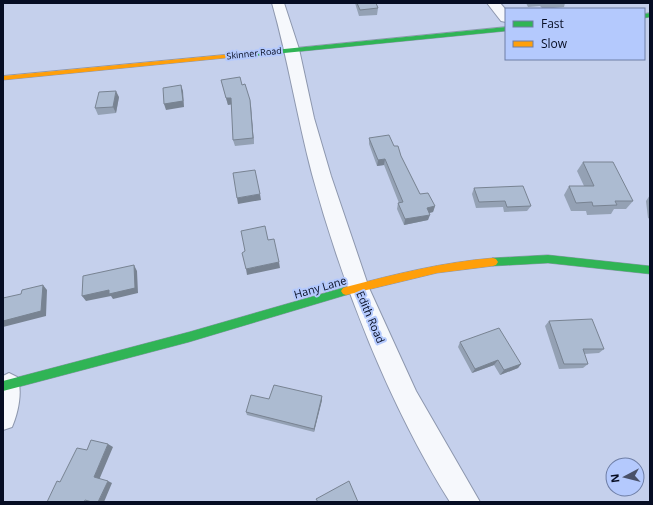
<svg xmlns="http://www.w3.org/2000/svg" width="653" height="505" font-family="'Open Sans',sans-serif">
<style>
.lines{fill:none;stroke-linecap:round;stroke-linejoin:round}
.street-casing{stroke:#8d97ae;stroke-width:2}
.fast-casing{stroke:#8d97ae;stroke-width:1}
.slow-casing{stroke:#8d97ae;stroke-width:1}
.street{fill:#f6f8fc;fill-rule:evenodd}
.fast{fill:#30b455;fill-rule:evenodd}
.slow{fill:#ff9f0a;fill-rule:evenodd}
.wall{fill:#94a1b4}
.shaded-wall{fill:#788392}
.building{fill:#acbbd1;stroke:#788392}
.labels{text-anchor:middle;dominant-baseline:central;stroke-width:4;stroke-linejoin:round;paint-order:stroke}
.far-street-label{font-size:9px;fill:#060d23;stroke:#b4c9fd}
.street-label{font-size:11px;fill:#060d23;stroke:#b4c9fd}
</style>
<rect width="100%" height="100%" fill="#c5d0ec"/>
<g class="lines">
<defs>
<path id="street" d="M272 3H284L299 49 314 118 331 176 369 288 416 391 480 502H450C389 405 342 284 312 174 297 117 288 59 272 3Z
M487 3H500L506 10V22L501 21Z
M9 373 17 377C23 391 18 413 12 427L3 430V376Z"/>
<path id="fast" d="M650 13V17L644 18V14Z
M506 27V31L243 57 240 55 243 53Z
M548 255 650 266V274L548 263 493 266 490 265 488 262 490 259 493 258Z
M346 287 349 288 351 291 349 294 346 295 189 342 3 391V381L189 332Z"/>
<path id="slow" d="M243 53 245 54V56L3 80V76Z
M493 258 496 259 498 262 496 265 493 266 437 273 346 295 343 294 341 291 343 288 346 287C395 274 443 262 493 258Z"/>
</defs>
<!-- street casing -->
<use href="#street" class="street-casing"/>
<!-- fast casing -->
<use href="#fast" class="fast-casing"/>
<!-- slow casing -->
<use href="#slow" class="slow-casing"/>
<!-- street -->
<use href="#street" class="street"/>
<!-- fast -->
<use href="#fast" class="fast"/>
<!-- slow -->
<use href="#slow" class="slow"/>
</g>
<!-- wall -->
<path class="wall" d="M355 3H376L378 8 377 15 359 16Z
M526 3H565L564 7 543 9 540 6 528 7Z
M221 80 242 85 250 100 254 144 235 146 233 140 232 104 228 105Z
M119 97 116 113 98 115 95 108Z
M369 138 394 146 401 156 420 194 435 206 433 212 429 213 428 220 404 225 397 209 398 203H399L384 165 377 166 369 144Z
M583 162 633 201 626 209H614L611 214 587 215 586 211H571L564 195 569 186H584L577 171Z
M474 188 531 206 527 211 504 212 503 207 476 208 472 194Z
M650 195V219L648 218 646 201Z
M549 321 604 349 599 353 584 354 588 364 583 368 559 369 545 326Z
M460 342 521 364 518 368 500 375 494 365 472 373 458 347Z
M322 396V400L314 432 247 415 246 412Z"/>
<!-- shaded-wall -->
<path class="shaded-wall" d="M181 85 183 91 184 107 166 110 164 104Z
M116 91 119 97 116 113 113 107Z
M226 98H231L233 104 228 105Z
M250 100 251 106 254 144 253 138Z
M385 159 384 165 377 166 378 160Z
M260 194 261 200 238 204 237 198Z
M435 206 433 212 425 214 427 208Z
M430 215 428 220 404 225 405 219Z
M279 262 280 268 247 275 246 269Z
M134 265 137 271 138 293 113 299 111 296 86 301 82 296Z
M43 285 47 290 46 316 3 327V321Z
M498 360 494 365 472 373 475 369Z
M521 364 518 368 500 375 504 370Z
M322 396V400L314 432V429Z
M108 444 113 447 99 480 94 477Z
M108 481 112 483 104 502H98Z"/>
<!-- building -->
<path class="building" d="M357 3H376L378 8 360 10Z
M240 77 242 85 245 84 250 100 253 138 233 140 231 98H226L221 80Z
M181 85 183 101 164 104 163 88Z
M116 91 113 107 95 108 99 92Z
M389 135 394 146H398L401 156 420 194 428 193 435 206 427 208 430 215 405 219 398 203 403 202 385 159 378 160 369 138Z
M583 162H613L633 201H615L617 205 593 206 592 202 576 203 569 186H594Z
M255 170 260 194 237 198 233 173Z
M523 186 531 206 507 207 505 201 479 202 474 188Z
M265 226 268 240 274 239 279 262 246 269 242 253 245 251 241 231Z
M134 265 135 288 109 294V290L82 296 83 276Z
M43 285 41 311 3 321V298L21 294 22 290Z
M592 319 604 349H583L588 364H564L549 321Z
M499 328 521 364 504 370 498 360 475 369 460 342Z
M274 385 322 396 314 429 246 412 251 395 269 399Z
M91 440 108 444 94 477 108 481 98 502H92L85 500 84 502H47L57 481 60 482 77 448 87 450Z
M349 481 358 502H318L316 499Z"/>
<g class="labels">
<!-- far-street labels -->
<g class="far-street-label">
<text transform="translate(254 53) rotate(-6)">Skinner Road</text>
</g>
<!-- street labels -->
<g class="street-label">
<text transform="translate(320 287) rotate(-16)">Hany Lane</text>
<text transform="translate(371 317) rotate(67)">Edith Road</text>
</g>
</g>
<!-- border -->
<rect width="653" height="505" fill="none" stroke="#060d23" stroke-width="8"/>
<!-- legend -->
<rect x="505" y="8" width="140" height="52" fill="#b4c9fd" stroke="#6e7ea6"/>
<rect x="513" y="21" width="20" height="6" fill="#30b455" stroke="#6e7ea6"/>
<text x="541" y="28" font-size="12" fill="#060d23">Fast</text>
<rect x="513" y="41" width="20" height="6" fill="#ff9f0a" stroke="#6e7ea6"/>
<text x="541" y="48" font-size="12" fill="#060d23">Slow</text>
<!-- north arrow -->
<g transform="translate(625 477) rotate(263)"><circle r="19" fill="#b4c9fd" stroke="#6e7ea6"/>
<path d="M0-3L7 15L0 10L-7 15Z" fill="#495169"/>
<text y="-6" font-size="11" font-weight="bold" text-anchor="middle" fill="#060d23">N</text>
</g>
</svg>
